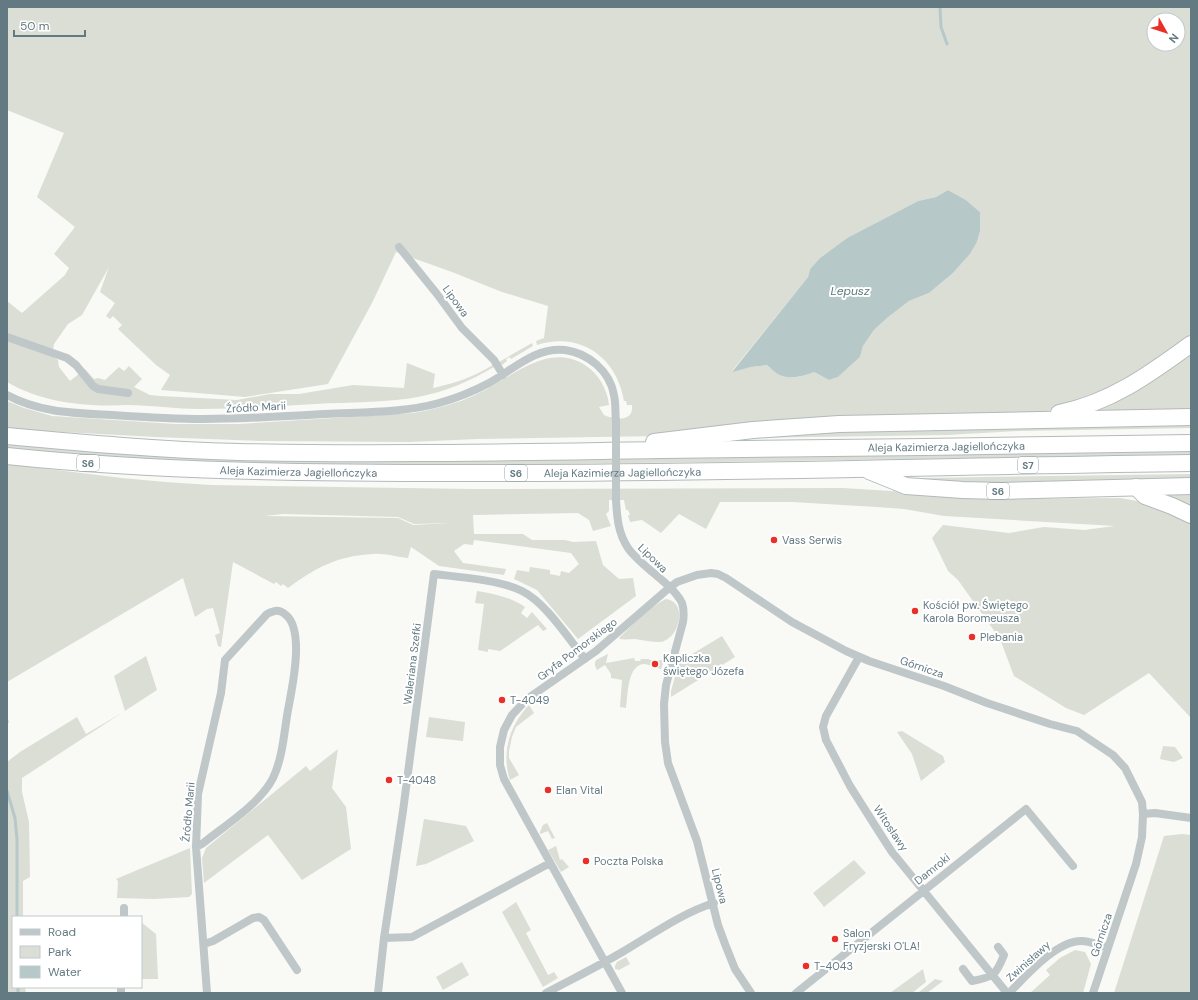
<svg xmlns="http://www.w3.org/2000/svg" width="1198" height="1000" font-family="'DM Sans',sans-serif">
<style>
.green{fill:#daded5;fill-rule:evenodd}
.water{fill:#b7c8c9}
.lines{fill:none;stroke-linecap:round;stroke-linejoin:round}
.stream{stroke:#b7c8c9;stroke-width:3}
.motorway-casing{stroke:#b3babc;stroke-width:18}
.minor{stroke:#c0c7c9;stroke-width:8}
.motorway{stroke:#fff;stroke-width:16}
.minor-bridge{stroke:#c0c7c9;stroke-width:8}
.poi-dot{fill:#e83028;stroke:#fff;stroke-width:1.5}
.labels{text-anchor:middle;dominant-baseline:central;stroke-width:4;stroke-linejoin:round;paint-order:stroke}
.shield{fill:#fff;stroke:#92a2a8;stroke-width:1}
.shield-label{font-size:10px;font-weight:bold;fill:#637a82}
.street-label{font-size:11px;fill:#637a82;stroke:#fff}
.poi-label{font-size:11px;fill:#637a82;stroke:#fff;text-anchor:start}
.water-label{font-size:12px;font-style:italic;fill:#5e7a7c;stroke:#fff}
</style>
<rect width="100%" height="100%" fill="#f9f9f6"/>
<!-- green -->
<path class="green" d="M7 7H1191V338L1139 375 1108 393 1086 402 1067 408 1032 413 855 418 768 424 658 436 478 439 408 442 264 441 155 437 7 429V401L24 408 52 416 175 424H239L413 413C435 409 457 404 477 394 510 379 547 341 585 365 599 374 607 389 609 405L599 407 604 415C615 420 634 422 632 405H627L626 401H624C617 358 581 331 537 345L536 341 544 338 548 306 502 292 452 272 396 252 372 303 328 384 245 397 161 390 170 375 156 365 118 329 122 325 113 316 110 319 106 316 115 303 100 292 109 267 82 315 68 324 54 344 52 356 58 360 59 367 70 381 80 373 92 389 97 391 103 393 127 395 128 389 123 391 98 387 83 370 85 369 94 379 98 378 105 380 119 367 124 371 129 366 142 379 134 387 150 395 160 396 237 400 270 394H299L353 385 404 388 407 363 435 374 433 388C456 383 473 377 493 365L494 367C470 381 445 392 418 397 385 403 349 402 315 404 277 406 239 409 200 409 176 409 151 405 127 405 86 407 43 403 7 382V301L22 313 65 275 69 268 54 254 75 227 37 197 64 133 7 110ZM1154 20H1178V44H1154ZM948 190 966 200 980 212V231L977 242 970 254 953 273 929 293 909 301 887 318 874 330 863 346 860 357 838 377 829 380 814 372C792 380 786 380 767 365L751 367 732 371 808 277 810 269 820 258 847 238 918 201 936 197Z
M532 343 533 346 511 359 510 357 506 359 507 361 502 365 499 362Z
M1191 348V413L1075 415Z
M1191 421V428L1019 431 947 435 753 438 774 433Z
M7 443 333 461 524 460 1191 451V455L428 466 237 463 120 458 7 448Z
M7 464 122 478 165 482 211 485 473 489 843 488 907 492 943 496 985 499 1120 498 1149 503 1191 520V718L1149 673 1084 715 1066 708 1014 676 1000 639 958 580 948 571 932 538 943 525 1009 533 1044 527 1084 530 1115 526 944 516 904 509 877 507 792 502H720L706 529 679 514 661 533 642 520 630 522 628 515H630L628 510H626L624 500H609V511L606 514 611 526 593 531 589 520 578 513 473 515 474 534H523L532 540H565L573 542 596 541 603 565 619 579 633 578 636 596 578 639 537 590 514 579 517 570 529 572 530 567 550 570V574L560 576 561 571 569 573 579 564 571 553 474 540 473 545 464 544 454 551 463 563 506 569 504 575 439 566 411 547 408 558C397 557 384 553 373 554 337 556 317 567 288 588L283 584 281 586 276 582 274 584 233 562 221 647 218 646 215 635 220 633 213 608 207 609 195 617 183 578 7 682ZM283 514 398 517 414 524 450 523 413 525 398 518 264 516Z
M1191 474V480L980 483 922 480 924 478Z
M1191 492V510L1157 493Z
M477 591C495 594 510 597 525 607L521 613 527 618 532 612 547 629 543 631 538 625 500 651 488 649V652L478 650 484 604 475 603Z
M666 599C687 602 680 633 666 640 664 641 662 642 660 642 652 642 643 640 635 639 630 639 624 640 620 639L619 638C632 626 650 606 666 599Z
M722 636 735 657 671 697V691L679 662Z
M608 654 606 663 634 658 635 661H640L641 659H648L653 661 664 660 661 669C656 668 650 665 645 664 627 664 628 695 626 708L620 707 622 680 611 678V674L605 665 597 670C595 666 594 664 596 660Z
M146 656 157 690 22 778V792L29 822 30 877 23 881V917H13V987H25L26 993H7V762L20 752 77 717 86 734 125 711 114 676Z
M529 705 534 713 516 727 512 737 509 751V758L519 775 510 780C501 752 510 725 529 705Z
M429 717 465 722 463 741 426 737Z
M902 731 943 756 945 762 921 781 912 754 897 732Z
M1163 746 1175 747 1183 758 1174 762 1160 759Z
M338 749 332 788 346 807 351 849 302 880 268 835 204 883 202 858 206 848 306 766 310 771Z
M424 819 466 826 474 841 426 864 416 866Z
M547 823 555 838 552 839 548 831 540 834V832L543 825Z
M1182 834 1191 835V993H1114L1164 836Z
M556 846 560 860 562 859 569 867 561 872 548 850Z
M190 848 192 894 189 897 154 899 117 898 118 881 116 879Z
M854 860 866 873 824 907 813 893Z
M516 902 531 930 526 933 548 975 554 972 558 978 543 987 502 912Z
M141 922 156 934 158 979H141Z
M1075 950 1085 952 1091 964 1083 993H1030L1050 975 1046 970 1060 958Z
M626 957 630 964 619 970 615 969V966L617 962Z
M462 962 469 975 443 990 436 977Z
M923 969 926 982 912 993H890Z
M935 979 943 981 927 993H918Z"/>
<!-- water -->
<path class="water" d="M948 190 966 200 980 212V231L977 242 970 254 953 273 929 293 909 301 887 318 874 330 863 346 860 357 838 377 829 380 814 372C804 376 791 380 780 375 775 373 771 368 767 365L751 367 732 372 808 277 810 269 820 258 847 238 918 201 936 197Z"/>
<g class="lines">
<!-- stream -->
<path class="stream" d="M940 7 941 27 947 44
M7 721V722
M7 791 15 818 17 839V917
M18 987V993"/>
<defs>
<g id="motorway">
<path d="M1059 413C1110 403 1150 374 1191 344"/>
<path id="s1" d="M7 436C84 443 161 450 239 452 379 455 520 452 661 450 838 448 1014 446 1191 443"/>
<path d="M654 442 753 430 839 424 1191 417"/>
<path id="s2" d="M7 456C159 472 312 473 465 473 707 474 949 466 1191 463"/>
<path d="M869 471 906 486 963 490 1001 491 1191 486"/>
<path d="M1136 487 1145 496 1172 506 1191 515"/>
</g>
</defs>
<!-- motorway casing -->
<use href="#motorway" class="motorway-casing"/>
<!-- minor -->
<path class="minor" d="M399 247 437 294 462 328 494 360 503 375
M7 337 67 358 76 365 93 386 98 389 128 393
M7 395C40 413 76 413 112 415 142 417 173 419 203 419 244 419 284 416 325 414 363 412 403 413 439 403 457 398 474 391 489 383 514 369 535 347 565 350 588 353 610 371 614 395 616 404 615 413 616 422
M616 500C617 517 618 533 628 548 641 567 673 584 682 603 684 609 684 615 683 622L666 685 664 704 665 742 668 763 697 841 718 925 725 944 735 969 751 993
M859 657 826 716 823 727 826 740 850 786 881 835 892 852 1007 993
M1143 814 1155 813 1191 818
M196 847 202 844C224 826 260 804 273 778 283 757 284 732 288 710 292 688 305 631 286 615 279 609 275 610 267 614L225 660 221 693 198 794 196 847 207 993
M124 917V908
M384 938 412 937 550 863
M204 944 213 941 253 918 259 917 264 920 297 970
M963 969 972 981C994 977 996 975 1004 955L998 947
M121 993V987
M378 993 384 938 403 811 434 574C459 577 500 580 522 591 546 603 568 638 585 659
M546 993C572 979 599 966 624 951 653 934 682 913 714 903
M622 993 504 779 500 765V747L504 730 512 715 527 699 596 651 669 588 677 582 697 575 711 573 718 574 726 578 792 622 846 651 869 661 944 686 987 703 1050 724 1077 731 1113 755 1125 768 1142 802 1143 814 1142 837 1136 864 1093 993
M796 993 1026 809 1073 866
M1009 993C1026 976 1056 941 1081 941 1090 941 1099 945 1108 948"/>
<!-- motorway -->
<use href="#motorway" class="motorway"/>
<!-- minor-bridge -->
<path class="minor-bridge" d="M616 500V422"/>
</g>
<!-- markers -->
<g class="poi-dot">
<circle cx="774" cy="540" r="4"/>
<circle cx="915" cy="611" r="4"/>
<circle cx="972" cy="637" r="4"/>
<circle cx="655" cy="664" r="4"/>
<circle cx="502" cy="700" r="4"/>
<circle cx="389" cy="780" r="4"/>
<circle cx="548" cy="790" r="4"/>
<circle cx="586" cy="861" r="4"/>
<circle cx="835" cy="939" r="4"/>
<circle cx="806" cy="966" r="4"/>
</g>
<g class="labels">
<!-- shield labels -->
<g class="shield">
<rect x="77" y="455" width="22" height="16" rx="3"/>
<rect x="1018" y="457" width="20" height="16" rx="3"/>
<rect x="505" y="465" width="22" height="16" rx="3"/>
<rect x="987" y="483" width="22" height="16" rx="3"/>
</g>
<g class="shield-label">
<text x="88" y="463">S6</text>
<text x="1028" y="465">S7</text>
<text x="516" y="473">S6</text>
<text x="998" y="491">S6</text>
</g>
<!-- street labels -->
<g class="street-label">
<text transform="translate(456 301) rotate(54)">Lipowa</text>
<text transform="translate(256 407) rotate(-3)">Źródło Marii</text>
<text stroke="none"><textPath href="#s1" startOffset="940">Aleja Kazimierza Jagiellończyka</textPath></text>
<text stroke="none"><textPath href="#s2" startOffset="292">Aleja Kazimierza Jagiellończyka</textPath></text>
<text stroke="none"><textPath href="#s2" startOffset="616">Aleja Kazimierza Jagiellończyka</textPath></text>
<text transform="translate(653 558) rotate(44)">Lipowa</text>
<text transform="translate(577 649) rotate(-37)">Gryfa Pomorskiego</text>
<text transform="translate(412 664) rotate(-83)">Waleriana Szefki</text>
<text transform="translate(922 667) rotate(19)">Górnicza</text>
<text transform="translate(188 812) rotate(-85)">Źródło Marii</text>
<text transform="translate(891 828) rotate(56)">Witosławy</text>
<text transform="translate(932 869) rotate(-39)">Damroki</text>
<text transform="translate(720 886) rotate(76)">Lipowa</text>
<text transform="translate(1101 935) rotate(-71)">Górnicza</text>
<text transform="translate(1028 961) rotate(-42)">Zwinisławy</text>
</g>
<!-- poi labels -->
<g class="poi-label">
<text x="782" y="540">Vass Serwis</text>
<text x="923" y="605">Kościół pw. Świętego<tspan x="923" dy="13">Karola Boromeusza</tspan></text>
<text x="980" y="637">Plebania</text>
<text x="663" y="658">Kapliczka<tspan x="663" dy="13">świętego Józefa</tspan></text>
<text x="510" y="700">T-4049</text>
<text x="397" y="780">T-4048</text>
<text x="556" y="790">Elan Vital</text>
<text x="594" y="861">Poczta Polska</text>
<text x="843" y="933">Salon<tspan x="843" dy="13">Fryzjerski O'LA!</tspan></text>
<text x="814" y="966">T-4043</text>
</g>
<!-- water labels -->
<g class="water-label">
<text x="850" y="291">Lepusz</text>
</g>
</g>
<!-- border -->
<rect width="1198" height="1000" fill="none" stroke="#637a82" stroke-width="16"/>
<!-- legend -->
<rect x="12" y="916" width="130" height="72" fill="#ffffff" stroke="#c1cacd"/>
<rect x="20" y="929" width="20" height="6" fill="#c0c7c9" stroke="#c1cacd"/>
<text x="48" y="936" font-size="12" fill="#637a82">Road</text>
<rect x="20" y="946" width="20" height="12" fill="#daded5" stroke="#c1cacd"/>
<text x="48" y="956" font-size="12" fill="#637a82">Park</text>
<rect x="20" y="966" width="20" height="12" fill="#b7c8c9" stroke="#c1cacd"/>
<text x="48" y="976" font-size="12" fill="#637a82">Water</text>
<!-- north arrow -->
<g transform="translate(1166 32) rotate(129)"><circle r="19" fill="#ffffff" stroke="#c1cacd"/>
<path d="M0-3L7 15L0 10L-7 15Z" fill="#e83028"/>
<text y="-6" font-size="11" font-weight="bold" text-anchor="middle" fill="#637a82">N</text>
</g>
<!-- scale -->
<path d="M14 30v6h71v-6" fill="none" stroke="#637a82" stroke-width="2"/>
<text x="20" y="30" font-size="12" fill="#637a82" stroke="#ffffff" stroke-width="3" paint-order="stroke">50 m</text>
</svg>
